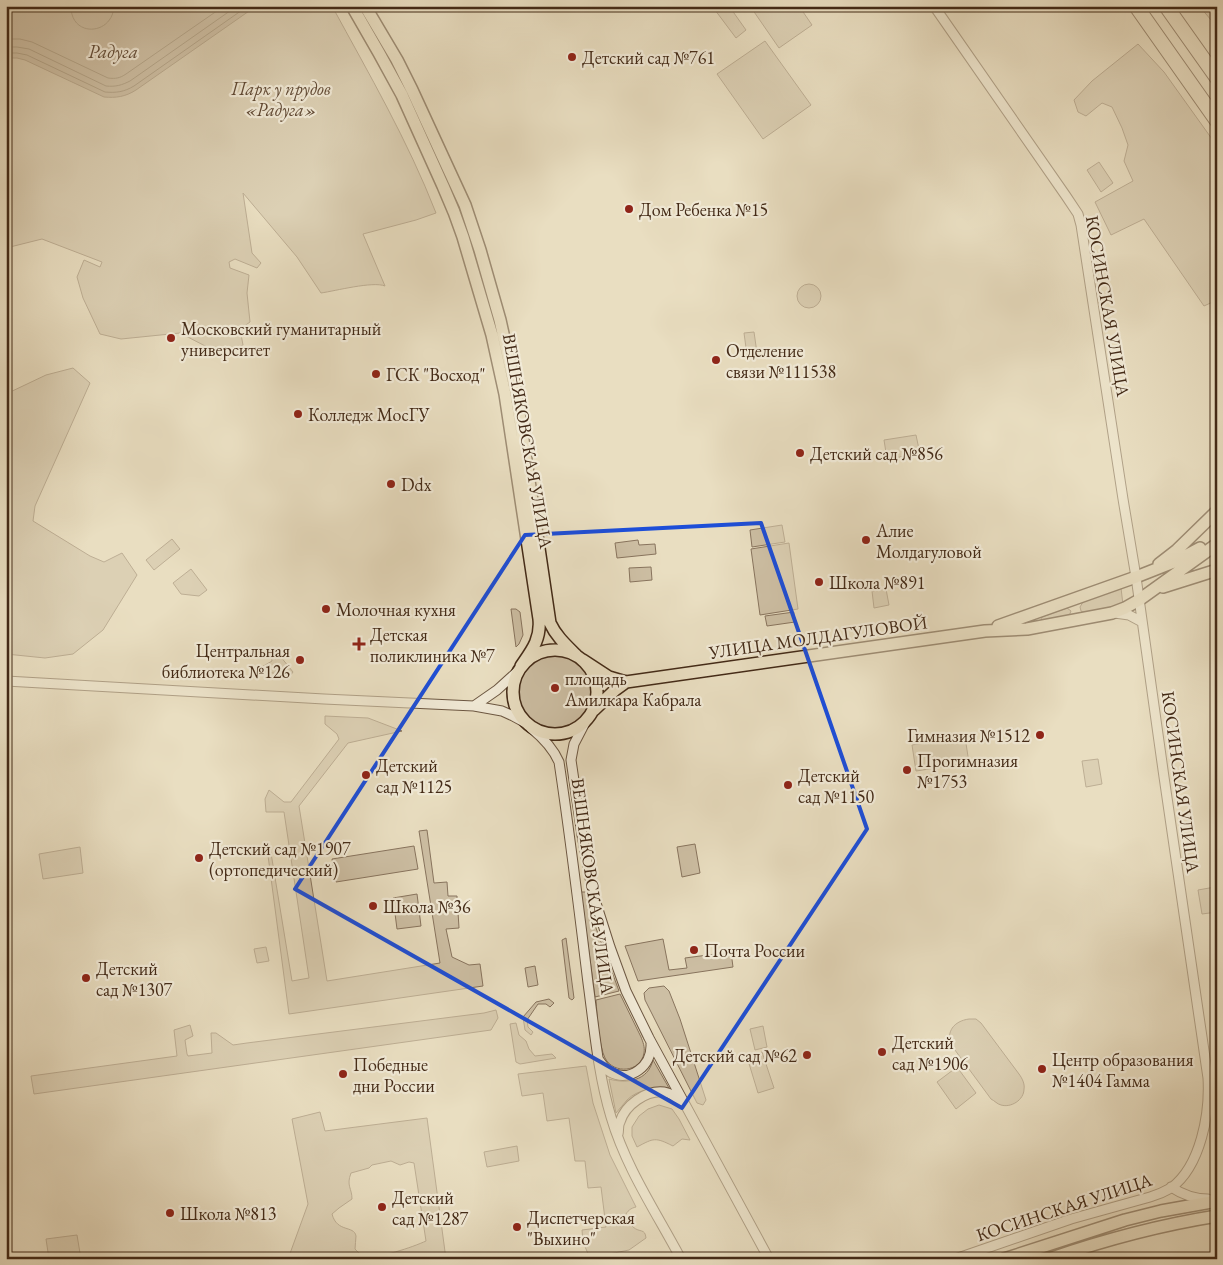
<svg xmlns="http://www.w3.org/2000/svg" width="1223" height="1265" font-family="'EB Garamond',serif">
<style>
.green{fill:#cdbfa4;stroke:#88745e;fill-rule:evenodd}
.water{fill:#b1a187;stroke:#85715a}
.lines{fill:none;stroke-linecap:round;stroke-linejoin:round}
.shore{stroke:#7a664f;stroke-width:1}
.minor-casing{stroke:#6c5742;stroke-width:11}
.major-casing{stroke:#432a17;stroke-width:14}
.highway-casing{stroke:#432a17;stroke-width:16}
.minor{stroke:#f1ead7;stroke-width:9}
.major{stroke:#e9dec1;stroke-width:11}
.highway{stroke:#e9dec1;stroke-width:14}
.marked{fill:none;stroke:#1d4ed8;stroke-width:4;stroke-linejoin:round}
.poi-dot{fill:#8f2418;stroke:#f1ead7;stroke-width:2}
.labels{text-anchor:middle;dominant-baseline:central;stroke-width:4.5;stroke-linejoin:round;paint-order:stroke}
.poi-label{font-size:18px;fill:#432a17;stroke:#f1ead7;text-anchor:start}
.park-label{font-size:18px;font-style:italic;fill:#5f4833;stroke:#f1ead7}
.street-label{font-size:18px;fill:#432a17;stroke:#f1ead7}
.water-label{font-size:19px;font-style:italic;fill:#644e39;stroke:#f1ead7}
</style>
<rect width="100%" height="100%" fill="#e9dec1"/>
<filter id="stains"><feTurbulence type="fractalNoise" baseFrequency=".004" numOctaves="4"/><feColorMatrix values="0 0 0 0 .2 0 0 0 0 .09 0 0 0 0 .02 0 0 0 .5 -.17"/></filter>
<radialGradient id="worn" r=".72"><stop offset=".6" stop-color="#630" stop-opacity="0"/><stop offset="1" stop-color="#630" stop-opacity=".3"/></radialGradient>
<!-- green -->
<path class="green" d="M6 6H332C369 74 408 141 436 213L416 220 363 234 385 286C373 281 335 291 321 293L297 257 243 193 252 253 261 263 257 268 235 259 229 262 230 268 249 275 247 293 250 322 240 329 243 345 221 356 211 349 180 333 121 339 100 334 83 298 77 277 84 260 100 267 102 262 42 239 6 248Z
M720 6H729L746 30 736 38 715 10Z
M750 6H799L812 25 779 48Z
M1200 6H1216L1217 27 1200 7Z
M765 41 811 105 763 139 717 74Z
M1138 44 1164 72 1217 146V300L1204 306 1144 219 1111 235 1095 202 1133 181 1124 161 1128 145 1122 128 1112 107 1102 103 1086 116 1078 112 1074 100 1092 81Z
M1099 162 1113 183 1101 192 1087 170Z
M797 296a12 12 0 1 1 24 0a12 12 0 1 1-24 0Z
M754 332 757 353 747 355 744 333Z
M73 368 90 383 35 506 33 521 90 556 104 562 122 553 137 575 103 630 73 654 45 658 6 654V394L46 375Z
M916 435 920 454 887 459 884 440Z
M782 525 785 542 752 547 750 530Z
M172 539 180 549 154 570 146 560Z
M638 540 639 545 655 544 656 554 617 558 615 543Z
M789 543 798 609 760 615 751 549Z
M651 567 652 580 630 582 629 568Z
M191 569 207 590 199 596 181 594 173 583Z
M1121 588 1123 605 1087 614 1081 611 1080 607 1083 602Z
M886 589 889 605 874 608 872 591Z
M1067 608 1071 611 1069 616 1044 621 1041 619 1042 617Z
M511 609H516L520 612 523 635 519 644 516 647Z
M794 612 795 622 767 626 765 616Z
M276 651 293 672 290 676 261 671 260 668 272 661 271 655Z
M518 692a37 37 0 1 1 74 0a37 37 0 1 1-74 0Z
M325 716 368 718 402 731 348 743 299 806 327 981 440 963 419 831 427 830 434 883 447 882 448 896H457L459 928 446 929 452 957 469 965 480 964 483 986 289 1014 267 848 270 847 292 981 309 978 284 812H266L265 799 269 790 284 802H291L339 739 337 734 325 724Z
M965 737 969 763 916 771 912 745Z
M1098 759 1102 784 1086 787 1082 761Z
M695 844 700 873 682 877 677 847Z
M414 846 418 869 336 882 332 859Z
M80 847 83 873 43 879 39 854Z
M1215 887 1217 902V912L1202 914 1198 890Z
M581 892H586L596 928 619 991 595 997Z
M417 894 421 926 397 929 393 898Z
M566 938 574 998 572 1000 569 998 562 940Z
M663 939 669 970 687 968 685 958 731 952 733 967 638 981 625 946Z
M266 947 269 961 257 963 254 949Z
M535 966 538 985 528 987 525 968Z
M664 986 669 991 680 1019 706 1100 703 1105 697 1103 645 1000 644 993 649 988Z
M620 994 641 1037C643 1042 645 1047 644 1053 641 1072 614 1075 605 1058 599 1046 597 1015 596 1000Z
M549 999 554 1003 550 1007 546 1004H538L527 1020 528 1027 533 1032 531 1035 525 1030 523 1017 536 1002Z
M496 1010 498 1018 491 1030 34 1094 31 1076 177 1056 174 1030 190 1025 193 1036 185 1040 187 1054 188 1056 212 1053 211 1033H216L233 1045 247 1043 484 1013Z
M969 1019H976L981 1023 1019 1074C1022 1078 1025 1084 1024 1089 1024 1100 1011 1108 1001 1105 997 1104 995 1101 991 1099L952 1046C945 1032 954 1021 969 1019Z
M516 1023 519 1035 526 1041 529 1049 535 1056 552 1054 556 1058 520 1064 516 1062 510 1024Z
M763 1026 767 1047 755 1050 750 1029Z
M762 1052 774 1088 758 1093 747 1057Z
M653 1060 669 1088C654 1088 638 1089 627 1100 623 1104 620 1109 616 1113L609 1079C627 1084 648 1081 653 1060Z
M586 1066 593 1103 610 1155 636 1207C631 1208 627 1211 625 1216 628 1219 630 1225 633 1227 640 1233 645 1228 646 1238L629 1250 599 1256H589L583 1242 582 1230 606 1227 601 1187 588 1188 585 1161H575L569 1118 547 1121 543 1093 522 1096 518 1074Z
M957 1067 976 1093 956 1109 937 1082Z
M659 1105 672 1109 679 1119 690 1140 682 1139 673 1146C655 1137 654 1138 637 1147L632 1136V1127L639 1116 648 1109Z
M320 1112 325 1131 427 1118 446 1259H288L308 1204 292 1119ZM391 1161 400 1165 409 1162 414 1163 426 1241C413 1247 378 1259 365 1256 360 1255 358 1252 355 1249 355 1245 356 1240 356 1236 354 1225 337 1233 332 1214L339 1208 352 1199C352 1188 346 1186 351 1173L369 1168 372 1165Z
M517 1146 519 1161 487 1167 484 1152Z
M77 1235 81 1259H49L46 1239Z"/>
<!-- water -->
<path class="water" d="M6 6H92L89 9 91 11 98 6H250L252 9 136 90C125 97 116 98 104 97L25 60 17 58H6Z"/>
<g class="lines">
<!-- shore -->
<path class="shore" d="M71 6C70 38 113 36 114 6
M6 39H20L32 42 108 78C116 79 120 78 126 74L224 6
M6 47H17L29 49 106 86C116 87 122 85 130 81L237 6
M6 53H17L27 55 105 92C116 93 124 92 134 86L245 8 246 6"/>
<defs>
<path id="minor" d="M934 6 1066 196 1078 214 1081 225 1123 499 1136 577 1164 777 1208 1078C1210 1113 1201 1166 1171 1188 1164 1192 1157 1195 1150 1197L1071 1219 955 1259
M1115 613 1129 615 1142 622
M6 681 324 699 474 706 502 711 513 716 524 722
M474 706 497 690 518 671
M587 719 574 744 571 760 582 835 590 878 596 903 610 947 626 991 649 1038 769 1259
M531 728C542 737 553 748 559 762 570 835 579 909 588 983 594 1027 598 1074 611 1117 626 1168 656 1212 681 1259
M599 1060C602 1064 605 1069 610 1072 630 1083 652 1066 651 1044
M618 1134C619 1130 618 1125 620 1122 625 1105 646 1090 664 1092 671 1093 677 1098 681 1103
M1171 1187C1183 1195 1195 1199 1208 1199"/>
<path id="major" d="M352 6 379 53 402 95 443 186 454 212 463 237 492 335 505 394 539 619C541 639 532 650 521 666
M365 6 397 60 412 90 465 205 480 250 500 320 516 392 550 623C556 636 566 645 576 655
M1159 564 1177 550 1217 511
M1163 587 1217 570
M998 626 1136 577 1174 562 1200 548
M513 692a42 42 0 1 1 84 0a42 42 0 1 1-84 0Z
M583 660 609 677 626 682 985 631 1027 629 1112 613 1125 608 1139 600 1217 544
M594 710 615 690 626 682
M1004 1259 1125 1220 1161 1211 1217 1201
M1049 1259C1104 1240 1160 1225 1217 1216"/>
<path id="highway" d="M1136 6 1217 121
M1166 6 1217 78"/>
</defs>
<!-- minor casing -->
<use href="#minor" class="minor-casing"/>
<!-- major casing -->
<use href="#major" class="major-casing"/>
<!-- highway casing -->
<use href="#highway" class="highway-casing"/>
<!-- minor -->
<use href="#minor" class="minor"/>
<!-- major -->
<use href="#major" class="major"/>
<!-- highway -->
<use href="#highway" class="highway"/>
</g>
<!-- marked area -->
<path d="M0 0H1223V1265H0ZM761 523 867 829 682 1108 295 889 525 535Z" fill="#e9dec1" fill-opacity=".55" fill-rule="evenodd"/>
<path class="marked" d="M761 523 867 829 682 1108 295 889 525 535Z"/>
<!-- markers -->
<g class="poi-dot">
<circle cx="572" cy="57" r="5"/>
<circle cx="629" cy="209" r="5"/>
<circle cx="171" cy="338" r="5"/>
<circle cx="716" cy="360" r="5"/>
<circle cx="376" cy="374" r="5"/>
<circle cx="298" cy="414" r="5"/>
<circle cx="800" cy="453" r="5"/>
<circle cx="391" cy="484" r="5"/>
<circle cx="866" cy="540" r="5"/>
<circle cx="819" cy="582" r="5"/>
<circle cx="326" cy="609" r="5"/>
<path d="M356.5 636.5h5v5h5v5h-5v5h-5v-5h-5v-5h5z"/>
<circle cx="300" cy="660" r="5"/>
<circle cx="555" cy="688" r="5"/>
<circle cx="1040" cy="735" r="5"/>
<circle cx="907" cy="770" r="5"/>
<circle cx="366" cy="775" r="5"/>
<circle cx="788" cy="785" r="5"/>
<circle cx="199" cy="858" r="5"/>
<circle cx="373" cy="906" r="5"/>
<circle cx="694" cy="950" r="5"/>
<circle cx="86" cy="978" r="5"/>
<circle cx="882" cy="1052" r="5"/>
<circle cx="807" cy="1055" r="5"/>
<circle cx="1042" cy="1069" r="5"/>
<circle cx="343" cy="1074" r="5"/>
<circle cx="382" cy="1207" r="5"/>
<circle cx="170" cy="1213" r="5"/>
<circle cx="517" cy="1227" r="5"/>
</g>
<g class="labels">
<!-- poi labels -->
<g class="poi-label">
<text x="582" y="57">Детский сад №761</text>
<text x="639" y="209">Дом Ребенка №15</text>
<text x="181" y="328">Московский гуманитарный<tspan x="181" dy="21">университет</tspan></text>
<text x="726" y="350">Отделение<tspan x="726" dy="21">связи №111538</tspan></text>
<text x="386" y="374">ГСК "Восход"</text>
<text x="308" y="414">Колледж МосГУ</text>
<text x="810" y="453">Детский сад №856</text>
<text x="401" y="484">Ddx</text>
<text x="876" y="530">Алие<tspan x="876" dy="21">Молдагуловой</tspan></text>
<text x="829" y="582">Школа №891</text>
<text x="336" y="609">Молочная кухня</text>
<text x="370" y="634">Детская<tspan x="370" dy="21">поликлиника №7</tspan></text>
<text x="290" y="650" text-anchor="end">Центральная<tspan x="290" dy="21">библиотека №126</tspan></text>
<text x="565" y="678">площадь<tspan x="565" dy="21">Амилкара Кабрала</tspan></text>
<text x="1030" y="735" text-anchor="end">Гимназия №1512</text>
<text x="917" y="760">Прогимназия<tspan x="917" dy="21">№1753</tspan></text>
<text x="376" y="765">Детский<tspan x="376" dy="21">сад №1125</tspan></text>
<text x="798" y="775">Детский<tspan x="798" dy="21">сад №1150</tspan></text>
<text x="209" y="848">Детский сад №1907<tspan x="209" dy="21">(ортопедический)</tspan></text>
<text x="383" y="906">Школа №36</text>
<text x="704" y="950">Почта России</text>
<text x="96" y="968">Детский<tspan x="96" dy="21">сад №1307</tspan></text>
<text x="892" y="1042">Детский<tspan x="892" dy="21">сад №1906</tspan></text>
<text x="797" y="1055" text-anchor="end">Детский сад №62</text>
<text x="1052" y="1059">Центр образования<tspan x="1052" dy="21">№1404 Гамма</tspan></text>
<text x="353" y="1064">Победные<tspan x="353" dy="21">дни России</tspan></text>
<text x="392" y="1197">Детский<tspan x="392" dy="21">сад №1287</tspan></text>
<text x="180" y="1213">Школа №813</text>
<text x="527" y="1217">Диспетчерская<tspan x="527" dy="21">"Выхино"</tspan></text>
</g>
<!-- park labels -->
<g class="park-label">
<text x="281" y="88">Парк у прудов<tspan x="281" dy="21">«Радуга»</tspan></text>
</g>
<!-- street labels -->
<g class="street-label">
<text transform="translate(1108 306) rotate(80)">КОСИНСКАЯ УЛИЦА</text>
<text transform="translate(528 441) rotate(80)">ВЕШНЯКОВСКАЯ УЛИЦА</text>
<text transform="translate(818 637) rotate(-8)">УЛИЦА МОЛДАГУЛОВОЙ</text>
<text transform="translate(1181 782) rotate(82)">КОСИНСКАЯ УЛИЦА</text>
<text transform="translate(593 886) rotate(82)">ВЕШНЯКОВСКАЯ УЛИЦА</text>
<text transform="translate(1064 1207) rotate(-18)">КОСИНСКАЯ УЛИЦА</text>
</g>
<!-- water labels -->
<g class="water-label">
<text x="113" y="51">Радуга</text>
</g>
</g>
<!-- margin -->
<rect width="1223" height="1265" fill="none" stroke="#e9dec1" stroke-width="25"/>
<rect x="8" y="8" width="1208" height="1250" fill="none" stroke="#432a17" stroke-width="2.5"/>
<rect x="12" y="12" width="1198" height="1240" fill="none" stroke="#432a17"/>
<rect width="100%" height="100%" filter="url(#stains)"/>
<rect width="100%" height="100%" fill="url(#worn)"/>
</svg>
